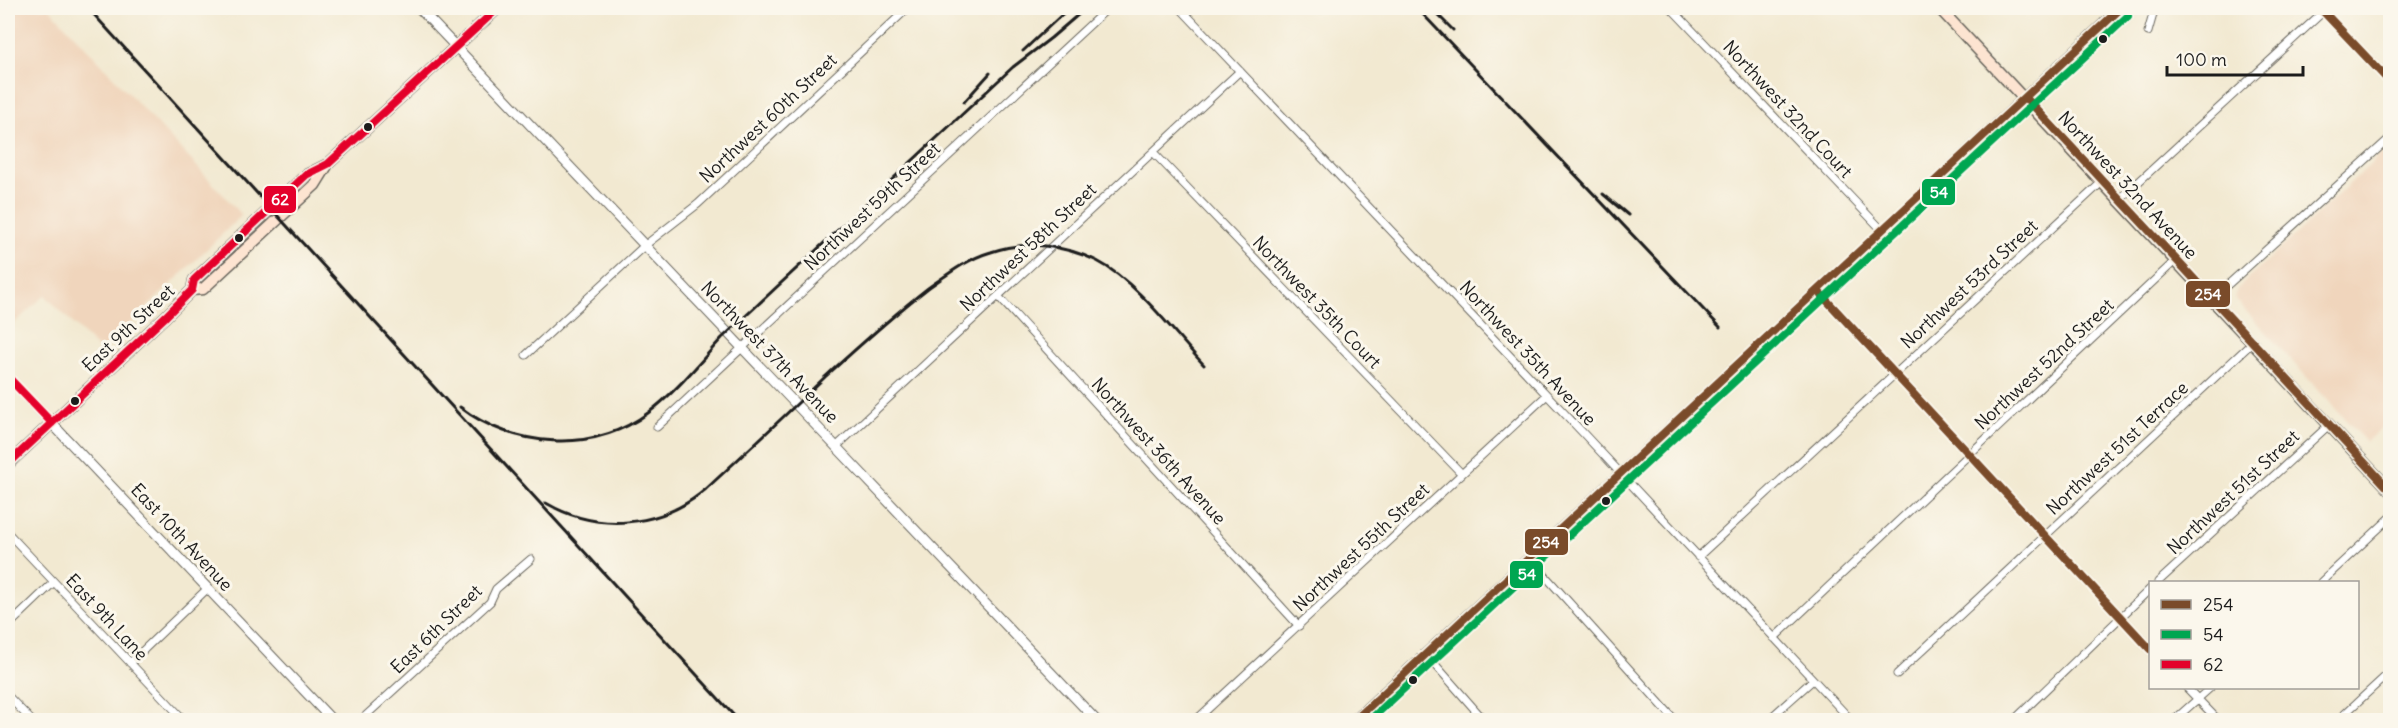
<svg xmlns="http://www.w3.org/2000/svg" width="2398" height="728" font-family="Delius,sans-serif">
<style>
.built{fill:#f0d5bc}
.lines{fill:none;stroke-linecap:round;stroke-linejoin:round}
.minor-casing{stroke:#67645b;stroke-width:9}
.tertiary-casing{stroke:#67645b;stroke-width:11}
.secondary-casing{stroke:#67645b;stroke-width:13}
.minor{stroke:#fff;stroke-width:7}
.tertiary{stroke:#fff;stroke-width:9}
.secondary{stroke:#fde4d1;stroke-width:10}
.rail{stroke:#1c1c1c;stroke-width:3}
.bus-1-casing{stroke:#fbf7ec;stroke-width:12}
.bus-2-casing{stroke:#fbf7ec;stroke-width:12}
.bus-3-casing{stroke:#fbf7ec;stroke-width:12}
.bus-1{stroke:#7a4b2a;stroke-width:8}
.bus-2{stroke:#00a651;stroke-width:8}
.bus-3{stroke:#e4002b;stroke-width:8}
.bus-dot{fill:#1c1c1c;stroke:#fbf7ec;stroke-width:2}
.labels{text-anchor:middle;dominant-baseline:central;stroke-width:6;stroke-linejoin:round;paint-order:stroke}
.street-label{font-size:18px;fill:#1c1c1c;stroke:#fbf7ec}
.line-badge{stroke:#fbf7ec;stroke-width:2}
.badge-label{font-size:16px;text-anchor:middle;font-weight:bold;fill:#fff}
</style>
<rect width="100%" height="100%" fill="#fbf7ec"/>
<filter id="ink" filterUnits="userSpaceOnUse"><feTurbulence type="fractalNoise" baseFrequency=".0167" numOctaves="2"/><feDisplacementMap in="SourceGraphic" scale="12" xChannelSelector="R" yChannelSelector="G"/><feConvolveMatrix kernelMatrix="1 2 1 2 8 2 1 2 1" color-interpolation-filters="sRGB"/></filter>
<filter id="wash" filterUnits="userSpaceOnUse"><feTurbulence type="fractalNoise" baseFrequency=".008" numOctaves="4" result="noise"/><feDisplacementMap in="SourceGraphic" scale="24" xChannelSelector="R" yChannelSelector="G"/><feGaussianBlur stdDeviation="1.35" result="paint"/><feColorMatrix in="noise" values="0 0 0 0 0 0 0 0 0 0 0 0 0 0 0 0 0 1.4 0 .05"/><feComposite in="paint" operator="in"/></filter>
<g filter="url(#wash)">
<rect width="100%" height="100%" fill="#f2e9d1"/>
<!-- built -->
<path class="built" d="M8 8H49L242 215 101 352 45 295 8 329Z
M2390 146V419L2366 442 2236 300 2235 295 2238 288Z"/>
</g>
<g filter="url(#ink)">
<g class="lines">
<defs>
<path id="minor" d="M1180 8 1583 433 1851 720
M1671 8 1883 231
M2320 8 2390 82
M2148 32 2154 11 2158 8
M1153 152 1461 473
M2120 199 2324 11
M1818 291 2150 649
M998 296 1299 626
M2212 299 2390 138
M526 355 644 246 698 204 908 8
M657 427 1108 8
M837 446 1240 71
M8 533 184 720
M1698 557 2103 181
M1530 559 1675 720
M2158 582 2329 425
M2321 582 2390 518
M8 626 54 582
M1774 638 2176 260
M1426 654 1484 720
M130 663 207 589
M1897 674 2253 342
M2187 688 2218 720
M8 696 31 720
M361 720 490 602 496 589 531 559
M1196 720 1547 395
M1768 720 1813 680
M2014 720 2150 589
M2174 720 2210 688
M2338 720 2390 672"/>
<path id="tertiary" d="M419 8 1096 720
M8 377 332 720"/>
<path id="secondary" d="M1939 8 2390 490
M192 290 203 289 315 185 328 164
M8 464 166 316 192 290 194 280 306 175 328 164 498 8
M1355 720 1883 231 2121 8"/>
</defs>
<!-- minor casing -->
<use href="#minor" class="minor-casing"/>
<!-- tertiary casing -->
<use href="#tertiary" class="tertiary-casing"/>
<!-- secondary casing -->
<use href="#secondary" class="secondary-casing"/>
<!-- minor -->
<use href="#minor" class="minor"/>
<!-- tertiary -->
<use href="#tertiary" class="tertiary"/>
<!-- secondary -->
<use href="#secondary" class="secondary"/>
<!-- rail -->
<path class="rail" d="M88 8 738 720
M1417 8 1720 327
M1431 8 1453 30
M1023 51 1069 8
M964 102 990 73
M1603 194 1628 215
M460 407C513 448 593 454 648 413 676 392 698 364 722 338L1013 67 1051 38 1086 8
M546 503C597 533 661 528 706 489 746 452 786 415 825 377 859 346 892 316 928 288 948 274 967 259 991 252 1026 240 1064 245 1097 261 1136 281 1174 333 1204 365"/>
<defs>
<path id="bus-1" d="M2320 8 2390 82
M2026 98 2390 490
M1818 291 2150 649
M1355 720 2121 8"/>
<path id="bus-2" d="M1370 720 2128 16"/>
<path id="bus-3" d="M8 377 52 423
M8 464 166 316 192 290 194 280 306 175 328 164 498 8"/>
</defs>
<!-- bus-1 casing -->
<use href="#bus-1" class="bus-1-casing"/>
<!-- bus-2 casing -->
<use href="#bus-2" class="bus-2-casing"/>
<!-- bus-3 casing -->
<use href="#bus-3" class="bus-3-casing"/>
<!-- bus-1 -->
<use href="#bus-1" class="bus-1"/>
<!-- bus-2 -->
<use href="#bus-2" class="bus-2"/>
<!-- bus-3 -->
<use href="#bus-3" class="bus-3"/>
</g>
</g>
<!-- markers -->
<g class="bus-dot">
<circle cx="2103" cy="39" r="5"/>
<circle cx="368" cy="127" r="5"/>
<circle cx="239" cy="238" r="5"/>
<circle cx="75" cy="401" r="5"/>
<circle cx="1606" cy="501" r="5"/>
<circle cx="1413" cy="680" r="5"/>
</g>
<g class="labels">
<!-- street labels -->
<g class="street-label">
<text transform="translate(1788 109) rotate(47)">Northwest 32nd Court</text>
<text transform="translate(768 118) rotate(-43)">Northwest 60th Street</text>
<text transform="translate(2128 185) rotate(47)">Northwest 32nd Avenue</text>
<text transform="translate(872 206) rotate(-43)">Northwest 59th Street</text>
<text transform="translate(1028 247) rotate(-43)">Northwest 58th Street</text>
<text transform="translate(1969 284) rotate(-43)">Northwest 53rd Street</text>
<text transform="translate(1317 302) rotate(46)">Northwest 35th Court</text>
<text transform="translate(128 328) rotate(-43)">East 9th Street</text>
<text transform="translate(770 352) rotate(46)">Northwest 37th Avenue</text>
<text transform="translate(1528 353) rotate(47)">Northwest 35th Avenue</text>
<text transform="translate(2044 364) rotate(-43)">Northwest 52nd Street</text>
<text transform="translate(2117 448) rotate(-43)">Northwest 51st Terrace</text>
<text transform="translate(1159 451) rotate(48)">Northwest 36th Avenue</text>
<text transform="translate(2233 492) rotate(-43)">Northwest 51st Street</text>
<text transform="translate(182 537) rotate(47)">East 10th Avenue</text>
<text transform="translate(1361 547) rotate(-43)">Northwest 55th Street</text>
<text transform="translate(107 617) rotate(47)">East 9th Lane</text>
<text transform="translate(436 629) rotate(-44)">East 6th Street</text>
</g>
</g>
<g class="line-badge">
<rect x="1921" y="178" width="35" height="28" rx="6" fill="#00a651"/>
<rect x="263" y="185" width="34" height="29" rx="6" fill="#e4002b"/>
<rect x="2185" y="280" width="46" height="28" rx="6" fill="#7a4b2a"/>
<rect x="1524" y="528" width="45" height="28" rx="6" fill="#7a4b2a"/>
<rect x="1509" y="560" width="35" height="29" rx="6" fill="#00a651"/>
</g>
<g class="badge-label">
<text x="1939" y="198">54</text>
<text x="280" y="205">62</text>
<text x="2208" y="300">254</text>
<text x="1546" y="548">254</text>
<text x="1527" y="580">54</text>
</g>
<!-- margin -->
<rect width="2398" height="728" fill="none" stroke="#fbf7ec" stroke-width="30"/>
<!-- legend -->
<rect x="2149" y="581" width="210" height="108" fill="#fbf7ec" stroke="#a29f99" stroke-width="1.5"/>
<rect x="2161" y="600" width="30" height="9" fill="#7a4b2a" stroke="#a29f99" stroke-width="1.5"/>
<text x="2203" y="611" font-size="18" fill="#1c1c1c">254</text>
<rect x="2161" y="630" width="30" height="9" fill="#00a651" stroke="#a29f99" stroke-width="1.5"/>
<text x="2203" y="641" font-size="18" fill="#1c1c1c">54</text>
<rect x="2161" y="660" width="30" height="9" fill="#e4002b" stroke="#a29f99" stroke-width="1.5"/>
<text x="2203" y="671" font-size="18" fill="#1c1c1c">62</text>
<!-- scale -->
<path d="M2167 66v9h136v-9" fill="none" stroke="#1c1c1c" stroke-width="3"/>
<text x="2176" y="66" font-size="18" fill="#1c1c1c" stroke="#fbf7ec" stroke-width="4.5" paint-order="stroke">100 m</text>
</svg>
